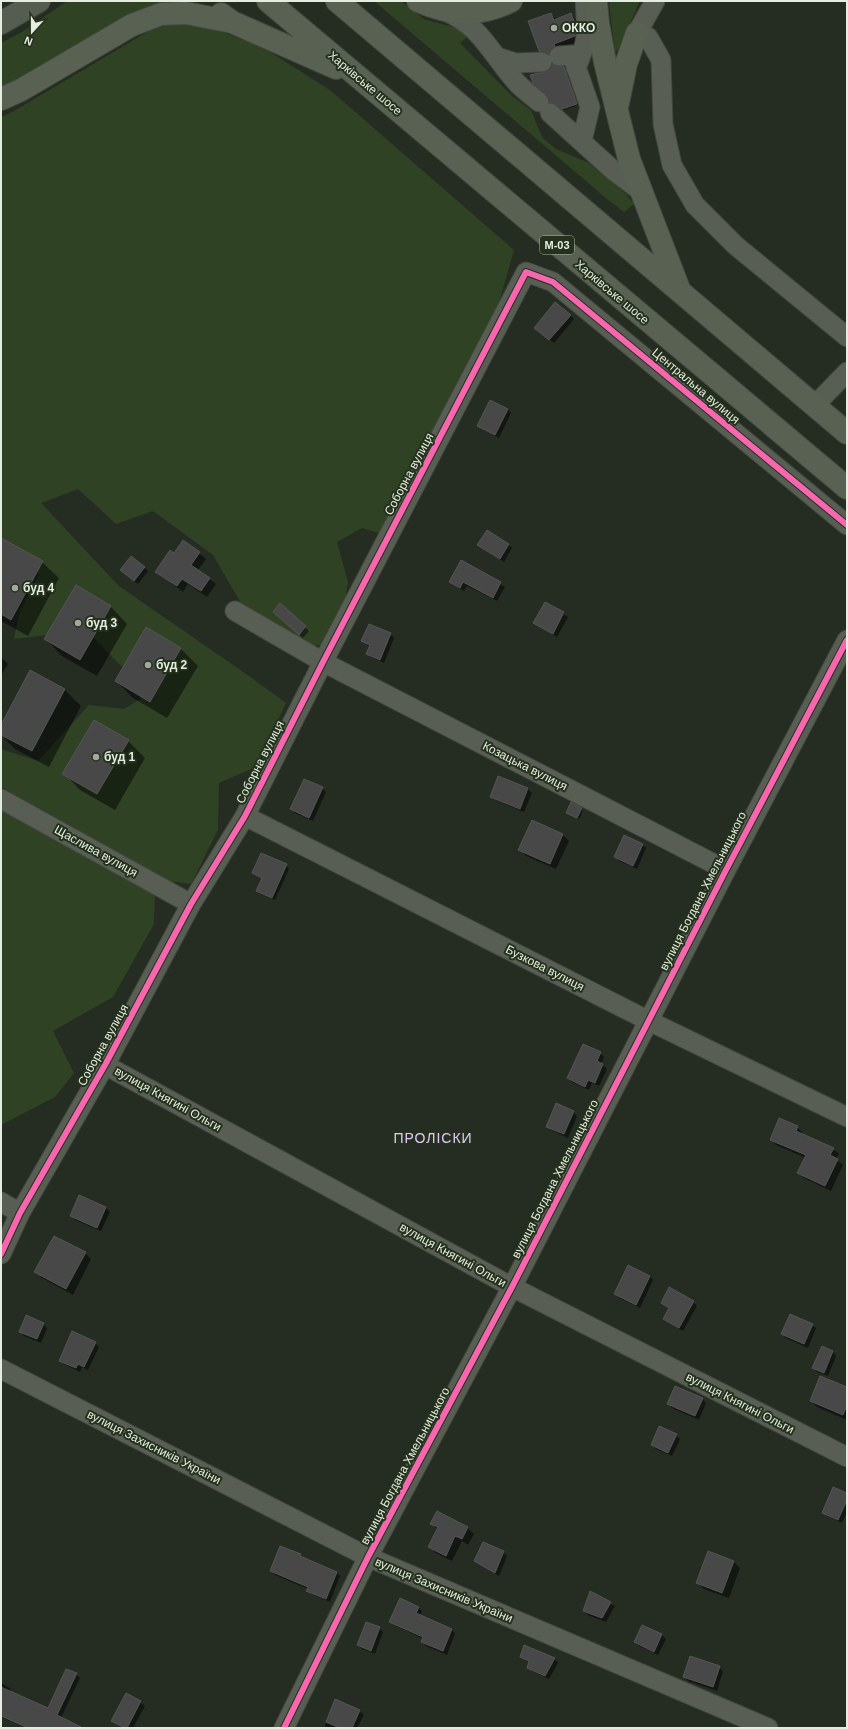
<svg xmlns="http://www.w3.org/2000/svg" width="848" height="1729" font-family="Helvetica,sans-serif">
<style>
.green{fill:#304224}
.shadow{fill:#0007}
.building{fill:#484848;stroke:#545555}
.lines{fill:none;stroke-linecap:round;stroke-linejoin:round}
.minor-casing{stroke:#41473e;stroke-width:21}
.major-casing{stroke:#41473e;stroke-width:24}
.highway-casing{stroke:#41473e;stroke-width:24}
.minor{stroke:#585e54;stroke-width:19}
.major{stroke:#555d51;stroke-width:22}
.highway{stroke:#596252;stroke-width:22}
.cycleway-casing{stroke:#24311c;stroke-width:8}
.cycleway{stroke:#f766af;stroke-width:6}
.poi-dot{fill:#a1a99d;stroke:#24311c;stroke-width:1.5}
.labels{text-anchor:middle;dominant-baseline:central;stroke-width:4;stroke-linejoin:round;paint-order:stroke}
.shield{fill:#24311c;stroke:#aab5a5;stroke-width:1}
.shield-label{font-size:11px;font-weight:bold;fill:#e4ede0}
.poi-label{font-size:12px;font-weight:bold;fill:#e4ede0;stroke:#24311c;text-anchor:start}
.street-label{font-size:12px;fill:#e4ede0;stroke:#24311c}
.quarter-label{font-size:14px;letter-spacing:1px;fill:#e3c6fd;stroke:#24311c}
</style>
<rect width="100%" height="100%" fill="#252c21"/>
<!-- green -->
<path class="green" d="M67 1H178L185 6 1 90V43L22 32Z
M374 1H401L424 19 460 29 467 37 460 43 512 96 531 110 542 137 556 149 589 163 626 194 634 204 624 212 607 199Z
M609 1H640L619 48 615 53Z
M196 22 262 47 330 90 514 250 496 313 382 534 362 528 337 542 348 582 344 610 323 645 308 646 242 605 213 555 153 511 116 524 78 489 41 503 119 586 249 676 286 703 256 767 219 783 218 830 191 884 169 881 1 787V749L38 761 89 705 124 709 158 688 121 666 72 615 55 634 14 639 19 614 39 574 1 554V117L14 111 159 25Z
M1 808 155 892 154 924 113 997 53 1031 74 1073 55 1097 1 1125Z"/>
<!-- shadow -->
<path class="shadow" d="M551 14 556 19 571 14 576 19 580 29V41L559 49 554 58 545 56 539 51Z
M564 68 578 105 564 110 551 102Z
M570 315 574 319 554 343 539 331Z
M508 409 511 413 499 438 478 426Z
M1 541 42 562 59 578 28 636 1 621Z
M479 545H509L512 548 504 562Z
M199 553 206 559 198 570 216 584 207 597 188 584 183 592 157 572 174 555Z
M461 562 505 587 497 601 467 586 464 591 450 582Z
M144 567 148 571 138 584 125 574Z
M76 587 111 607 127 624 97 676 62 656 46 639Z
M545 603 568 617 557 637 535 623Z
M280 605 309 631 303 638 278 616Z
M146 629 181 649 198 666 167 718 133 698 116 681Z
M390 634 394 638 384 663 371 657 367 654 370 646 363 641Z
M1 657 8 664 1 676Z
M64 689 81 706 49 767 15 749 1 735V728Z
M94 721 128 741 145 758 115 810 80 790 64 773Z
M499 777 528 789 532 793 524 812 495 800 491 796Z
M322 788 326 792 313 821 295 813 291 809Z
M581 809 583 811 579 819 567 813Z
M532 821 563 835 569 841 556 869 526 856 519 849Z
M642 844 646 848 637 869 619 861 615 857Z
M286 865 289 869 275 900 261 894 258 891 263 879 253 873Z
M600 1053 604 1057 601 1064 607 1069 599 1086 592 1083 589 1090 572 1082 568 1078Z
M573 1112 577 1116 568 1138 551 1130 547 1127Z
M797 1127 802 1132V1134L833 1149 839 1154 836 1159 843 1165 831 1191 804 1178 799 1173 806 1158 776 1145 771 1140Z
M80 1196 106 1208 110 1212 101 1231 75 1220 71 1216Z
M85 1253 91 1259 73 1295 42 1278 36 1272Z
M650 1276 653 1280 640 1308 619 1298 615 1294Z
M693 1302 697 1306 683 1331 664 1319 669 1309 662 1303Z
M43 1324 47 1328 41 1343 24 1336 20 1332Z
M812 1325 816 1328 808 1348 786 1338 782 1334Z
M95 1343 99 1347 88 1370 82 1367 80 1372 64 1364 60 1361Z
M833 1352 836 1356 828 1376 817 1372 813 1368Z
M847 1389V1420L817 1407 811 1401Z
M702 1399 706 1403 699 1420 672 1408 668 1404Z
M676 1435 680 1439 672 1456 656 1449 652 1445Z
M847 1495V1512L842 1523 827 1516 823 1512Z
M437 1512 468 1528 474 1534 468 1545 462 1541 452 1561 436 1553 430 1547 438 1530 431 1523Z
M281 1547 300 1555 305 1560 337 1573 340 1576 330 1602 311 1594 308 1589 275 1575 271 1571Z
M503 1552 507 1556 499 1576 475 1561Z
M734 1562 740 1568 729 1598 704 1589 698 1583Z
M591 1593 615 1606 606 1622 588 1615 584 1611Z
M418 1607 422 1611 420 1616 452 1630 455 1633 447 1655 426 1646 422 1642 424 1639 394 1625 390 1621Z
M642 1626 662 1635 666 1639 658 1655 639 1646 635 1642Z
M379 1628 383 1632 375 1654 362 1649 358 1645Z
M521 1657 555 1659 558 1663 549 1679 532 1671 528 1667 530 1663Z
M719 1667 723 1671 717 1691 688 1681 684 1677Z
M76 1674 80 1678 61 1718 76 1728H25L1 1717V1683L11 1689 10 1692 48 1709Z
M127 1694 145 1706 133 1728H123L112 1720Z
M336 1701 360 1711 364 1715 357 1728H324Z"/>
<!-- building -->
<path class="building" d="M551 13 554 20 571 13 575 23V36L554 44 555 46 549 54 539 51 528 21Z
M552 64 564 67 577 104 562 109 557 105 550 102 546 94 533 83 530 75 548 71Z
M555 302 571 315 549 340 534 328Z
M490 400 508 409 495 435 477 426Z
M487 530 509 544 500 559 477 545Z
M1 538 43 561 11 620 1 614Z
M183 540 200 552 191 565 210 578 201 591 182 579 177 586 155 572 170 550 174 553Z
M131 556 145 567 134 581 120 570Z
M461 560 501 582 493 598 463 582 460 588 449 582Z
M76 585 111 606 80 660 44 639Z
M545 602 564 612 553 634 533 623Z
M280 603 306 626 299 635 273 612Z
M369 624 391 633 380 660 366 654 370 645 361 641Z
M146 627 181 648 150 702 115 681Z
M30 670 65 689 32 751 1 735V725Z
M94 720 129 740 97 794 62 774Z
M498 776 528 788 520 809 490 797Z
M304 779 323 787 309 818 290 809Z
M571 802 582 808 577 818 566 813Z
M532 820 563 834 550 864 518 850Z
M624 835 643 844 633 866 614 857Z
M261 853 287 864 272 898 256 891 262 878 252 873Z
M583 1044 601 1052 597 1061 603 1064 595 1083 588 1080 585 1087 567 1078Z
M556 1103 574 1111 564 1134 546 1127Z
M779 1118 798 1126 796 1131 834 1148 830 1155 838 1159 825 1186 797 1173 806 1155 770 1140Z
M79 1195 106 1207 97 1228 70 1216Z
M54 1236 86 1252 66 1289 34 1272Z
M628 1265 650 1276 636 1305 614 1294Z
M669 1287 694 1301 679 1328 663 1319 669 1308 661 1303Z
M790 1314 813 1324 804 1344 781 1334Z
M26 1315 44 1323 37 1339 19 1332Z
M72 1331 96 1342 84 1367 78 1364 76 1368 59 1361Z
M822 1346 833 1351 824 1373 812 1368Z
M820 1376 847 1387V1405L843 1415 810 1401Z
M675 1386 703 1398 695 1416 667 1404Z
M659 1426 677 1434 668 1453 651 1445Z
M833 1487 847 1493V1500L838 1520 822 1513Z
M437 1511 468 1527 462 1539 455 1536 446 1556 428 1547 438 1527 430 1524Z
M483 1542 504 1551 495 1573 474 1561Z
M280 1546 301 1554 300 1556 337 1572 326 1599 306 1591 308 1587 270 1571Z
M708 1551 734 1561 722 1593 696 1583Z
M590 1591 611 1602 602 1618 583 1611Z
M400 1598 419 1607 416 1613 452 1629 443 1651 421 1642 423 1637 389 1622Z
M366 1622 380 1627 371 1651 357 1645Z
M642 1625 662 1634 654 1652 634 1642Z
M524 1645 555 1658 545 1676 527 1668 529 1661 520 1657Z
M690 1656 720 1666 713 1687 683 1677Z
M66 1669 77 1673 57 1715 83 1728H28L1 1716V1687L48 1708Z
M126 1693 141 1701 127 1728H125L111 1721Z
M335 1699 360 1710 352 1728H340L326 1722Z"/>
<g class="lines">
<defs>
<path id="minor" d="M655 1 637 33 648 37 661 60 663 124 672 165 695 205 735 245 847 337
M445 11C480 26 489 50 512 77 519 87 530 94 539 102
M559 56 572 55 590 107 582 141
M497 57 516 63 542 62
M576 68C589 39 587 31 585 1
M550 113 614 171 642 192
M814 406 847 372
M235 611 323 662 726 870
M1 799 191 904
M245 816 649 1021 847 1117
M105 1065 512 1287 847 1457
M1 1202 20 1213
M1 1254 20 1213 105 1065 191 904 245 816 323 662 526 272 553 282 847 525
M1 1369 368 1557 768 1728
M284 1728 368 1557 512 1287 726 870 847 640"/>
<path id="major" d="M1 23 39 1"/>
<path id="highway" d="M268 1 847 488
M337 1 847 433
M418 1C449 15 480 17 511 1
M596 1 598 23 605 62 629 159 679 289
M221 14 232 22 336 68
M1 99 21 90 132 25 161 14 186 13 232 22
M618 103 626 64 637 33"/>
</defs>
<!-- minor casing -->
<use href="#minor" class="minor-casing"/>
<!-- major casing -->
<use href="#major" class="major-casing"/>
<!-- highway casing -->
<use href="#highway" class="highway-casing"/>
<!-- minor -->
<use href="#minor" class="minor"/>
<!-- major -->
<use href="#major" class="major"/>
<!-- highway -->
<use href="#highway" class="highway"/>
<defs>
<path id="cycleway" d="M1 1254 20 1213 105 1065 191 904 245 816 323 662 526 272 553 282 847 525
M284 1728 368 1557 512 1287 726 870 847 640"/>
</defs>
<!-- cycleway casing -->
<use href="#cycleway" class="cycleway-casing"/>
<!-- cycleway -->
<use href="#cycleway" class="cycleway"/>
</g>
<!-- markers -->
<g class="poi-dot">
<circle cx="554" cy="28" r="4"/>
<circle cx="15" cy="588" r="4"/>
<circle cx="78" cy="623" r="4"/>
<circle cx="148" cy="665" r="4"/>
<circle cx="96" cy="757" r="4"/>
</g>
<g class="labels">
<!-- shield labels -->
<rect class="shield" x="540" y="236" width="34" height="18" rx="3"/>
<g class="shield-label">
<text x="557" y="245">М-03</text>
</g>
<!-- poi labels -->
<g class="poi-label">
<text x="562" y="28">ОККО</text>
<text x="23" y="588">буд 4</text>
<text x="86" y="623">буд 3</text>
<text x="156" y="665">буд 2</text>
<text x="104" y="757">буд 1</text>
</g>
<!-- street labels -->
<g class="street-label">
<text transform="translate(365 83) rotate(40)">Харківське шосе</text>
<text transform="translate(612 292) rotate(40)">Харківське шосе</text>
<text transform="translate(696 386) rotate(40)">Центральна вулиця</text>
<text transform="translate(409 474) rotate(-62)">Соборна вулиця</text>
<text transform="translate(260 762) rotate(-63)">Соборна вулиця</text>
<text transform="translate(525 766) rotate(27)">Козацька вулиця</text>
<text transform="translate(96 851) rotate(29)">Щаслива вулиця</text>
<text transform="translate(703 891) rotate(-63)">вулиця Богдана Хмельницького</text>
<text transform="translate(545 968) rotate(27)">Бузкова вулиця</text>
<text transform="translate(103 1045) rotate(-61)">Соборна вулиця</text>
<text transform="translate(168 1099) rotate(29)">вулиця Княгині Ольги</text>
<text transform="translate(555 1179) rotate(-63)">вулиця Богдана Хмельницького</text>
<text transform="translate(453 1255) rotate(29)">вулиця Княгині Ольги</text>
<text transform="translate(740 1403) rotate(27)">вулиця Княгині Ольги</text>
<text transform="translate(154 1447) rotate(27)">вулиця Захисників України</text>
<text transform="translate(405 1466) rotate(-62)">вулиця Богдана Хмельницького</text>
<text transform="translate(444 1590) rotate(23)">вулиця Захисників України</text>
</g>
<!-- quarter labels -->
<g class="quarter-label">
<text x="433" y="1138">ПРОЛІСКИ</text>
</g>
</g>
<!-- border -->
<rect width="848" height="1729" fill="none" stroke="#e4ede0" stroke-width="4"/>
<!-- north arrow -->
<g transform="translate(32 32) rotate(201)" stroke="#24311c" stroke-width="3" paint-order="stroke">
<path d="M0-3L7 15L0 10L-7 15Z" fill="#e4ede0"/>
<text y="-6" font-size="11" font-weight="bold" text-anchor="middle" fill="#e4ede0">N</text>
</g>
</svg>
